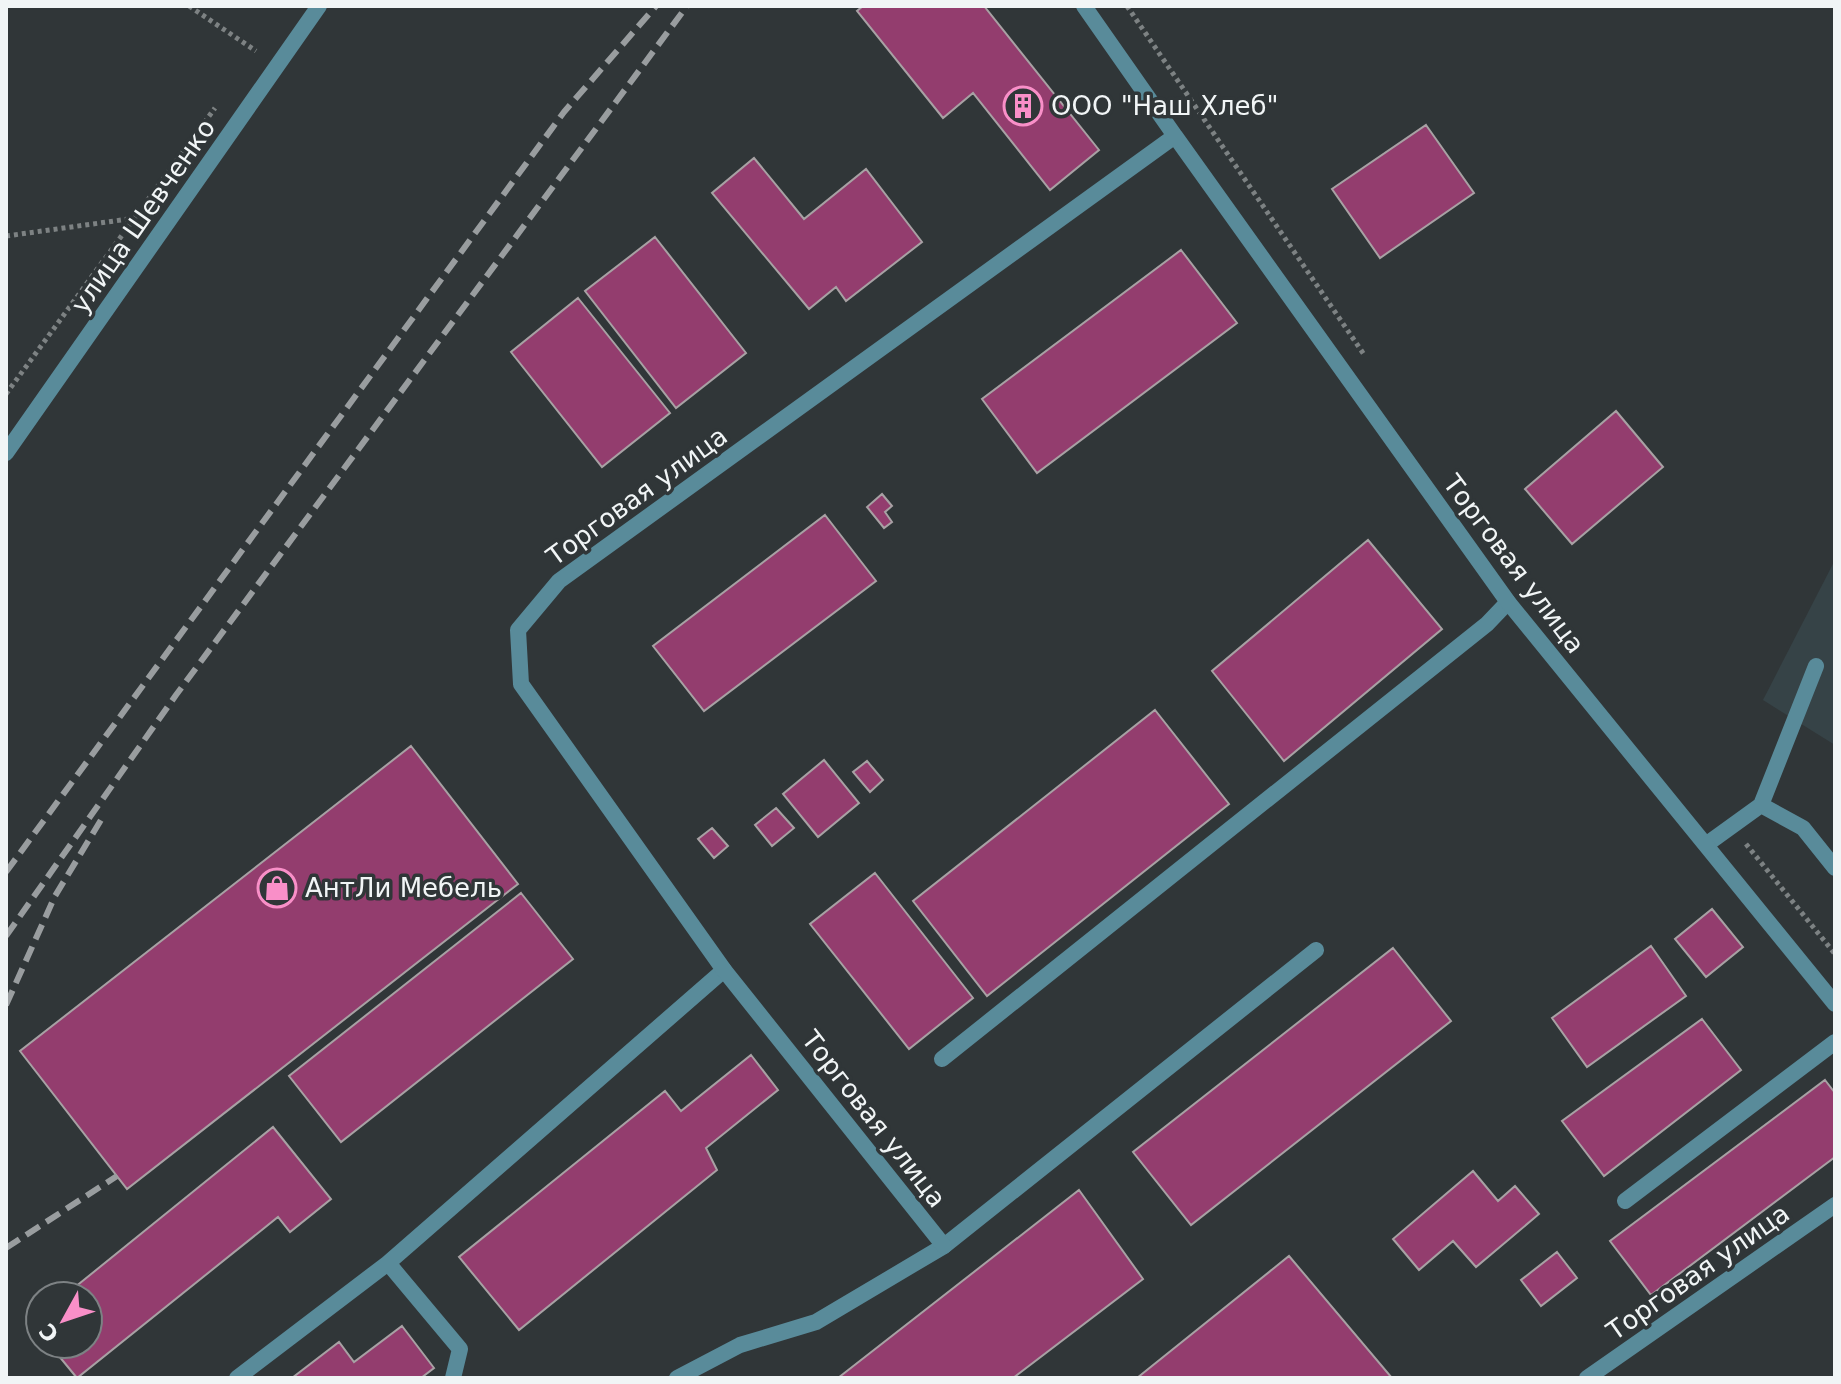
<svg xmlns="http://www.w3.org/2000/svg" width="1841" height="1384" font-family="'DejaVu Sans',sans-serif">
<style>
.built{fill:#364347}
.building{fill:#933d6e;stroke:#a8a1a4;stroke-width:2}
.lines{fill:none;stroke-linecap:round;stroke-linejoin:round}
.path{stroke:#7d8283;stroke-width:5;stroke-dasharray:4 4;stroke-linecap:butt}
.service{stroke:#598b9a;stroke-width:16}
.minor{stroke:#598b9a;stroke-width:16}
.tertiary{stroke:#598b9a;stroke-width:16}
.rail{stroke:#999d9f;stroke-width:6;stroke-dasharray:16 8;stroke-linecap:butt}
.labels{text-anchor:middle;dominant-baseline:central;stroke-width:7;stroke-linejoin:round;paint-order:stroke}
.poi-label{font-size:26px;fill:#f1f5f6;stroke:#303638;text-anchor:start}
.street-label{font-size:26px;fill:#f1f5f6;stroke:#303638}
</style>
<rect width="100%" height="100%" fill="#303638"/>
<!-- built -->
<path class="built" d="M1835 560V745L1763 700Z"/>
<!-- building -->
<path class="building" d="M863 6H984L1099 150 1050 190 973 93 943 118 857 11Z
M1426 125 1474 193 1380 258 1332 189Z
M754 158 804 219 866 169 922 242 846 301 836 287 809 309 712 193Z
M655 237 746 353 676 408 585 291Z
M1181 250 1237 323 1037 473 982 399Z
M578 298 670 413 602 467 511 352Z
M1616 411 1663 467 1572 544 1525 489Z
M882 494 892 506 885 512 892 522 884 528 867 507Z
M825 515 876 581 704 711 653 646Z
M1368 540 1442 629 1284 761 1212 671Z
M1155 710 1229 804 987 996 913 901Z
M411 746 518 884 127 1189 20 1051Z
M824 760 859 803 818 837 783 794Z
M867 761 883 780 870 792 853 772Z
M776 808 794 828 772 846 755 825Z
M712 828 728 846 714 858 698 839Z
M875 873 973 998 909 1049 810 924Z
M521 893 573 959 341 1142 289 1076Z
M1712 909 1743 947 1706 977 1675 939Z
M1651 946 1686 996 1587 1067 1552 1018Z
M1393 948 1451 1021 1191 1225 1133 1152Z
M1702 1019 1741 1070 1604 1176 1562 1121Z
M751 1055 778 1090 706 1148 717 1170 519 1330 459 1257 665 1091 681 1111Z
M1825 1080 1835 1093V1157L1651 1295 1610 1241Z
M273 1127 331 1199 290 1232 278 1217 77 1378 49 1344H88V1296H64Z
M1473 1171 1498 1201 1515 1186 1539 1214 1476 1267 1453 1241 1419 1270 1393 1239Z
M1079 1190 1143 1279 1013 1378H838Z
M1557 1252 1577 1278 1541 1306 1521 1280Z
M1289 1256 1392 1378H1137Z
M402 1326 434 1368 421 1378H292L339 1342 354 1362Z"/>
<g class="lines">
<!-- path -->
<path class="path" d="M189 6 256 51
M1127 6 1365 356
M6 236 136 218
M6 394 215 108
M1746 844 1835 954"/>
<!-- service -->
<path class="service" d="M1761 805 1803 828 1835 868
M1707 844 1761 805 1816 666
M942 1059 1487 624 1508 602
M1625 1201 1835 1042
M388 1263 460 1349 453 1378
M237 1378 388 1263 724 970
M677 1378 740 1345 816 1322 944 1246 1316 950"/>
<!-- minor -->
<path class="minor" d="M1175 136 1508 602 1835 1004
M944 1246 724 970 521 684 518 630 559 581 1175 136 1084 6
M1587 1378 1835 1205"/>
<!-- tertiary -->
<path class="tertiary" d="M6 453 319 6"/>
<!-- rail -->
<path class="rail" d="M6 872 564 112 656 6
M6 936 176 695 687 6
M6 1005 55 896 104 815
M6 1248 117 1176"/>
</g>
<!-- icons -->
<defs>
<symbol id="building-ring" viewBox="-11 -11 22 22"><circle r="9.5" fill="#303638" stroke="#f98fc8" stroke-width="1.5"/><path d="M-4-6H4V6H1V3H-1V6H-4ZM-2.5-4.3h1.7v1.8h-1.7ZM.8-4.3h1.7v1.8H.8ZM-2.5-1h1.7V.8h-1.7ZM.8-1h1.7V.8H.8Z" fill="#f98fc8"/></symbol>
<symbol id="shop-ring" viewBox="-11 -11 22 22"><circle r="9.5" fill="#303638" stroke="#f98fc8" stroke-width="1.5"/><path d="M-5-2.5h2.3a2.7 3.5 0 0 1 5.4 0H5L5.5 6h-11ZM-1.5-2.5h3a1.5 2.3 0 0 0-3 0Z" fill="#f98fc8"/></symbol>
</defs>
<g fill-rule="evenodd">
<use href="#building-ring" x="1001" y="84" width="44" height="44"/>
<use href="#shop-ring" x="255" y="866" width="44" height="44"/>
</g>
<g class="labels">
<!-- poi labels -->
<g class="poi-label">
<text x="1051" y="106">ООО "Наш Хлеб"</text>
<text x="305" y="888">АнтЛи Мебель</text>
</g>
<!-- street labels -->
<g class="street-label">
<text transform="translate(143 216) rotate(-55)">улица Шевченко</text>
<text transform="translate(637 496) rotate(-36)">Торговая улица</text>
<text transform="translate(1514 564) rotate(53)">Торговая улица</text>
<text transform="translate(874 1119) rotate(52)">Торговая улица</text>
<text transform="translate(1698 1272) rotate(-35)">Торговая улица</text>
</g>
</g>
<!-- border -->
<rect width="1841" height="1384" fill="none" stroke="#f1f5f6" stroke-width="16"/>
<!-- north arrow -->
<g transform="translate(64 1320) rotate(230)"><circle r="38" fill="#303638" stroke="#7d8284" stroke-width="2"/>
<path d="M0-6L14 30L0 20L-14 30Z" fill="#f98fc8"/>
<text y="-12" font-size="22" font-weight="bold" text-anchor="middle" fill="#f1f5f6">С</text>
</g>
</svg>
